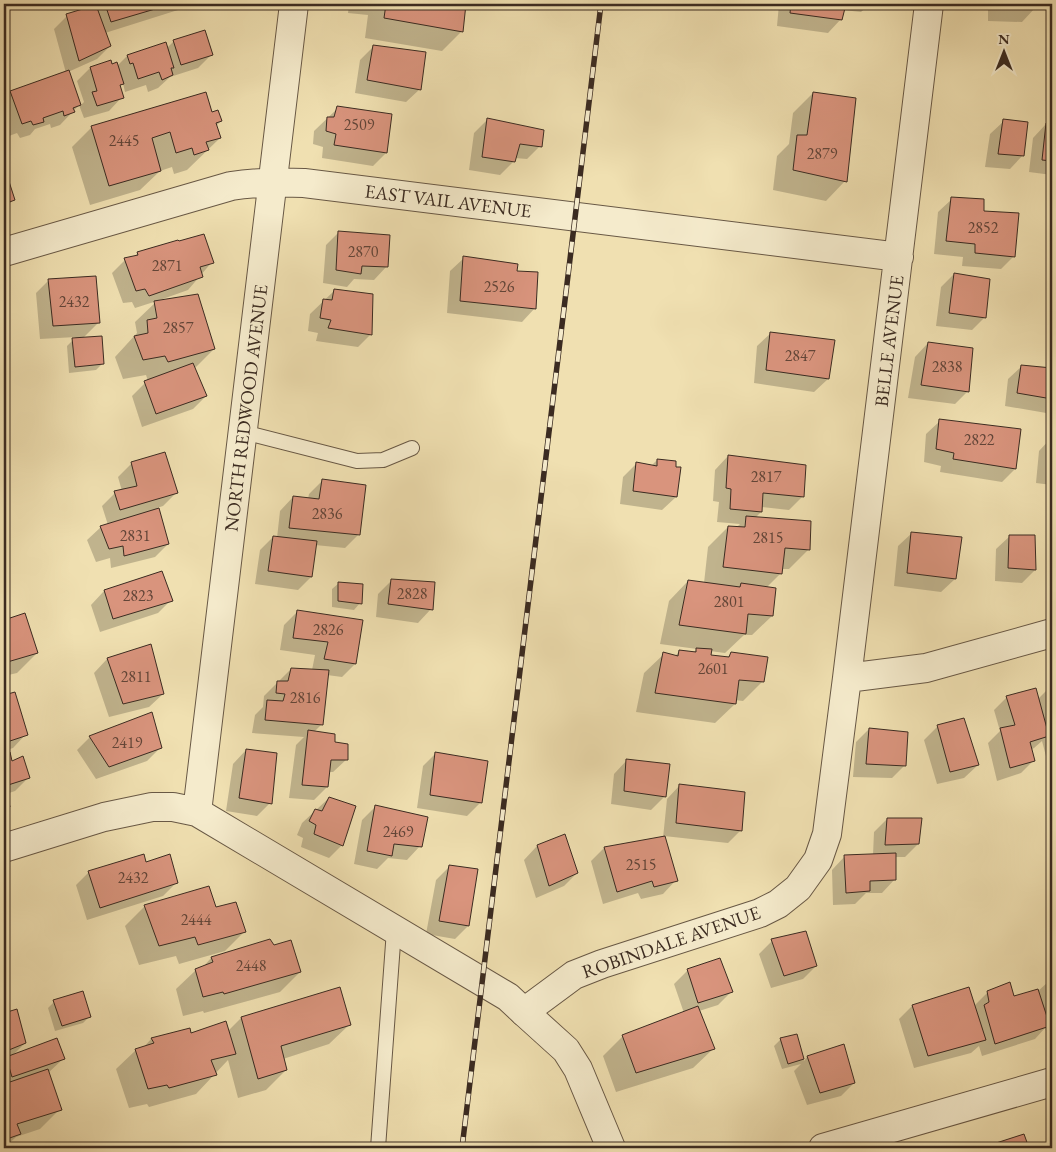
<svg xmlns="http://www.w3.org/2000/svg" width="1056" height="1152" font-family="'EB Garamond',serif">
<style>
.shadow{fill:#0003}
.building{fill:#d9947d;stroke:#3b2b21}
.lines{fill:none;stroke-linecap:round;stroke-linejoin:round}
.service-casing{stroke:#685845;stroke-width:16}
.minor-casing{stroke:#685845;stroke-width:30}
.tertiary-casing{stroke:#685845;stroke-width:30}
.service{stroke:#f5ebcc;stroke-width:14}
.minor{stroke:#f5ebcc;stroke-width:28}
.tertiary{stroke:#f5ebcc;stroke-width:28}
.rail-casing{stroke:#3b2b21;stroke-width:5.5}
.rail{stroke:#f5ebcc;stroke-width:4;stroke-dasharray:11;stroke-linecap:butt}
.labels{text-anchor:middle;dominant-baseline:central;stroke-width:5;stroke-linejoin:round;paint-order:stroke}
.number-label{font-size:16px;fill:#624538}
.street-label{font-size:19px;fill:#3b2b21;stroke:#f5ebcc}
</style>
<rect width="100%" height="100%" fill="#f0e0b1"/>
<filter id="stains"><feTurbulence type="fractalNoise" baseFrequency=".004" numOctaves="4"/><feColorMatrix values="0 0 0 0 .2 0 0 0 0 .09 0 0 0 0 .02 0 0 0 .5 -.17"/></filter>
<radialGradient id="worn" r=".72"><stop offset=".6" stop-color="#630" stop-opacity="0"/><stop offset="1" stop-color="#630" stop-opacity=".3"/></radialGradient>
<!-- shadow -->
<path class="shadow" d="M88 4H185L178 10 105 33 110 46 97 59 68 72 80 106 84 102 77 81 90 68 117 66 127 56 165 44 167 48 174 41 212 54 198 68 170 77 158 88 148 92 146 85 125 92 123 83 119 87 122 97 109 111 84 118 79 105 60 125 51 128 50 124 35 129 30 135 20 138 17 133 9 136 4 122V99L11 92 66 73 54 29 67 16 89 8Z
M349 4H465L462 31 442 51 365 38 368 15 348 13Z
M779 4H870L861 12 843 10 841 19 828 33 777 26Z
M988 4H1036L1035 8 1022 22 988 21Z
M1050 4H1052V51L1046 50Z
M374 46 420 89 406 102 355 93 360 60Z
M813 93 845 181 826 201 773 190 777 156 789 144 793 113Z
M338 108 386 153 373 166 322 158 323 147 313 144 314 131Z
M211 114 221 121 216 126 220 138 187 170 174 174 172 167 160 171 140 190 90 205 72 147 92 127Z
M487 120 540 146 527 159 515 158 514 161 500 175 469 170 474 133Z
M1004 121 1023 155 1010 169 985 167 990 134Z
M1046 124 1052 125V175L1029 172 1033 138Z
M4 170 14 199 4 209Z
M952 199 982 212 1014 256 1001 269 962 266 963 257 934 254 938 212Z
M339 232 387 266 374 280 354 279 347 287 323 283 326 245Z
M138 253 212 262 188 290 157 301 214 349 194 369 206 396 193 409 142 427 132 396 145 383 148 381 146 375 123 379 115 357 137 333 135 322 157 301 135 308 132 302 123 303 112 273 125 260 134 257Z
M464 258 516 272 535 308 522 322 447 313 450 271Z
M954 274 985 317 972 330 936 326 941 287Z
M49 280 98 323 83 338 102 364 96 370 69 373 67 346 76 337 40 339 36 293Z
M335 290 371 334 358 347 316 341 318 333 308 331 310 314Z
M771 333 828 379 814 392 754 383 757 346Z
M928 343 968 391 955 404 908 398 915 357Z
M1022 366 1052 370V414L1005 406 1008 379Z
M940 421 1015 469 1002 482 940 472 941 466 924 462 926 434Z
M1052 437V485L1036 483 1039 451Z
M728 456 803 496 789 510 761 507V512L755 518 808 550 789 569H781V573L766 588 772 616 752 635H744L725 653 710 651V656L727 658 732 653 763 681 743 701 735 700V704L715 723 636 712 644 673 664 654 675 656 680 651 693 653 697 649 660 644 669 601 688 581 704 583 708 547 728 527 736 528 740 524 717 522 719 502 713 501 715 470Z
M657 460 675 468H679L676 497 662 510 620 504 623 477 636 464 651 466Z
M132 463 176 493 163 506 157 508 168 544 155 557 111 568 110 558 96 562 87 540 101 527 108 525 102 506 115 493 122 491 118 477Z
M322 481 358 535 345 548 315 545 311 577 298 590 255 584 260 550 273 537 277 538 280 511 293 497 308 499 309 494Z
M912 533 955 579 941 592 894 586 898 546Z
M1010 536 1035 570 1022 583 995 581 996 549Z
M161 572 171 600 158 613 100 632 91 605 104 591Z
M391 581 431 609 418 623 376 617 378 594Z
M339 583 360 603 354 610 332 607V589Z
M297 612 355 664 342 677 327 675 322 724 314 732 334 743 347 759 333 772H329L327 787 314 800 289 798 296 745 304 737 252 733 255 715 263 707 264 696 291 669 312 670 315 655 280 650 284 625Z
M24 615 37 653 17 673 4 676V621Z
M150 646 163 694 149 707 109 717 94 673 107 659Z
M1052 685V779L1042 741 1034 748 1031 750 1034 760 1021 773 997 781 988 743 1000 731 994 710 1007 697 1038 699Z
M14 693 26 734 13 748 4 751V697Z
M963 720 978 765 964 778 937 784 924 740 937 727Z
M869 729 905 765 892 778 853 777 856 742Z
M90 737 160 748 147 761 96 779 77 750Z
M246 750 270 803 257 816 226 811 233 764Z
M9 753 12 763 29 777 15 791 6 794 9 806 4 812V755Z
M436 753 481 802 467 816 417 808 423 766Z
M627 760 668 765 664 797 651 810 611 804 614 774Z
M680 785 741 830 728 843 664 836 676 880 663 894 641 899 638 893 603 904 591 861 604 848 663 838 667 799Z
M329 798 342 845 329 858 301 847 303 838 297 835 302 823Z
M375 807 420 846 407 860 388 858 377 869 354 864 362 820Z
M887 819 918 844 905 857H895V879L882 893H866L855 904 833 905 832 870 845 856 873 855 874 832Z
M537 846 577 873 564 886 536 898 524 860Z
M145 863 176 883 163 896 87 920 76 885 89 872Z
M449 867 477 870 468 926 455 939 426 934 436 880Z
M145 906 245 931 225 951 179 964 176 956 139 965 125 926Z
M772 941 816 966 803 979 771 988 759 954Z
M273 947 300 972 280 992 204 1013 203 1011 183 1016 176 989 196 970 203 967 211 958Z
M720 960 731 992 718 1005 699 1011 713 1049 693 1068 616 1092 603 1056 623 1036 684 1013 674 984 687 971Z
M1052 980V1034L1048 1036 1045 1028 1035 1039 982 1056 979 1046 971 1053 914 1068 899 1019 912 1006H974L988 992 1013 998 1037 992 1048 982Z
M4 995 7 1005 4 1008Z
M54 1002 90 1016 83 1023 55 1031 48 1008Z
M16 1011 25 1043 12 1056 63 1059 48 1073 60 1109 40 1129 16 1137 4 1148V1060L6 1058 4 1059V1014Z
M241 1018 349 1025 329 1044 283 1059 286 1070 266 1090 238 1098 228 1060 196 1094 149 1107 147 1104 129 1108 116 1069 136 1050 143 1048 151 1039 189 1029 191 1034 228 1031Z
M796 1035 804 1061 807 1057 843 1046 854 1083 841 1096 807 1105 794 1071 801 1064 782 1069 774 1046 781 1039Z
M1023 1136 1027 1148H991L994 1145Z"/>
<!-- building -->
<path class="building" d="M105 4H172L111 22Z
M386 4H466L463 32 384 18Z
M791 4H846L842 20 790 13Z
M1001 4H1037V9L1001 8Z
M96 5 111 46 79 61 66 14Z
M205 30 213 55 181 65 173 40Z
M166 42 174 68H171L173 75 162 80 159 72 138 79 133 63 130 64 127 55Z
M373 45 426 52 421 90 367 80Z
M111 60 112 64 117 62 124 84 120 85 124 98 97 106 92 92 97 91 90 67Z
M69 70 81 105 73 108 75 112 64 116 63 111 43 118 44 122 33 125 31 121 22 124 10 91Z
M206 92 212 112 218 110 222 121 216 123 221 138 206 142 209 150 194 155 192 148 176 153 170 132 152 138 161 171 109 186 91 126Z
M813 92 856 98 847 182 793 170 797 135H807Z
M337 106 392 114 387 153 334 145 336 134 326 131 327 117H334Z
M487 118 544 130 542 147 520 144 515 162 482 157Z
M1003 119 1028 122 1024 156 998 154Z
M1046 123 1052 124V161L1042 160Z
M4 166 15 200 4 204Z
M951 197 984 199V211L1019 213 1015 257 975 253V244L946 241Z
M338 231 390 235 388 267 362 266 361 274 336 270Z
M204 234 214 263 200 267 203 277 149 296 145 289 136 291 124 258 138 255 137 252 178 240 179 241Z
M463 256 518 264 517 271 538 272 536 309 460 301Z
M954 273 990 279 986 318 949 313Z
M96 276 100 323 53 326 48 279Z
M334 289 373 294 372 335 328 328 331 320 320 318 323 299 332 300Z
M198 294 215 349 168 362 165 356 143 360 134 336 148 333 147 320 157 318 154 301Z
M770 332 835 340 829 379 766 370Z
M102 336 104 364 75 367 72 338Z
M928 342 973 348 969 392 921 385Z
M193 363 207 396 156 414 144 381Z
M1021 365 1052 368V399L1017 393Z
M939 419 1021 429 1016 469 953 459 954 453 936 449Z
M1052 436V471L1048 470Z
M165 452 178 493 120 510 114 491 137 486 131 462Z
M728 455 806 465 804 497 763 493 762 512 730 509 731 489 726 488Z
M657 459 676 461V467H681L677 497 633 491 636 462 657 466Z
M322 479 366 485 360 535 289 528 293 496 319 499Z
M159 508 169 544 124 556 123 546 109 549 100 526Z
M746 516 811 521 810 550 785 548 782 574 723 567 728 526 745 527Z
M911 532 962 537 956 579 907 573Z
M1009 535H1035L1036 570 1008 568Z
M273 536 317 541 312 577 268 571Z
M162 571 173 601 113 619 104 590Z
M391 579 435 582 433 610 388 604Z
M688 580 740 587 741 583 776 588 773 616 748 614 746 634 679 625Z
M338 582 363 584 362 604 338 601Z
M297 610 363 620 356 664 324 659 328 642 293 638Z
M25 613 38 653 4 663V620Z
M151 644 164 694 123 704 107 658Z
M696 648 712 649 711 655 729 657 731 652 768 657 764 682 739 680 736 704 655 693 663 652 678 656 679 650 696 652Z
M291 668 329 670 323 725 265 720 267 700 283 701 285 694 276 693 277 681H288Z
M1036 688 1049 736 1030 742 1035 761 1010 768 1000 728 1015 725 1006 696Z
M15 692 28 735 4 743V695Z
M152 712 162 748 109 767 89 736Z
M964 718 979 765 950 772 937 725Z
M869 728 908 732 906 766 866 764Z
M308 730 335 734V742L348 744V760H331L328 787 302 785Z
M246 749 277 753 272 804 239 798Z
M10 752 12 761 23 756 30 778 5 786 10 807 4 809V754Z
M435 752 488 761 482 803 430 795Z
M626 759 670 764 666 797 624 791Z
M679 784 745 792 742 831 676 823Z
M329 797 356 806 343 846 314 834 316 825 309 821 315 809 322 811Z
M375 805 428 817 422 847 394 844 392 856 367 851Z
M887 818H922L919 844 885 845Z
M565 834 578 873 549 886 537 845Z
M665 836 678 881 654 887 652 881 617 892 604 847Z
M896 853V880L870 881V891L846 893 844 855Z
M144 854 146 862 170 854 178 883 100 908 88 871Z
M449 865 478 869 469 926 439 921Z
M209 886 216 907 236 902 246 932 198 945 195 937 159 946 144 905Z
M806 931 817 966 784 976 771 939Z
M270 939 274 945 291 940 301 972 224 994 223 992 203 997 195 969 213 962 211 957Z
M720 958 733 992 698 1003 687 969Z
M1052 979V997L1047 981Z
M1010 982 1014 996 1038 989 1050 1026 995 1044 984 1005 989 1002 987 991Z
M340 987 351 1025 281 1046 287 1070 258 1079 241 1017Z
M969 987 986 1040 928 1056 912 1005Z
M83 991 91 1017 62 1026 53 1000Z
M698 1006 715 1049 636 1073 622 1035Z
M17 1009 26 1043 4 1052V1013Z
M226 1021 236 1054 211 1060 217 1075 169 1088 167 1085 148 1089 135 1049 154 1043 151 1038 190 1028 191 1033Z
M797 1034 804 1059 788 1064 780 1038Z
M57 1038 65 1059 12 1077 6 1057Z
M844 1044 855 1083 820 1093 807 1056Z
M48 1069 62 1110 17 1124 21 1134 4 1140V1084Z
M1024 1134 1029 1148H994L993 1144Z"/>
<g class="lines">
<defs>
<path id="service" d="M243 432 357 461 383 460 412 448
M378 1148 394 930"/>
<path id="minor" d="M4 252 231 186C256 182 279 182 304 183L899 257
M847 678 926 668 1052 633
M197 812 294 4
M4 848 104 817 152 807H173L197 812 508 997 524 1012 574 975 602 964 760 913 778 904 798 888 818 860 827 834 847 678 929 4
M823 1148 1052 1082"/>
<path id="tertiary" d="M524 1012 566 1050 578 1069 611 1148"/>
</defs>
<!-- service casing -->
<use href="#service" class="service-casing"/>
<!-- minor casing -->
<use href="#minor" class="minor-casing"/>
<!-- tertiary casing -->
<use href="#tertiary" class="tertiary-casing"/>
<!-- service -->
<use href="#service" class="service"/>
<!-- minor -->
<use href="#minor" class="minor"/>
<!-- tertiary -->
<use href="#tertiary" class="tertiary"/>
<defs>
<path id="rail" d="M462 1148 601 4"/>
</defs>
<!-- rail casing -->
<use href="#rail" class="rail-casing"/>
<!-- rail -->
<use href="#rail" class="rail"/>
</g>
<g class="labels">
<!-- number labels -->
<g class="number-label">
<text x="359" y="124">2509</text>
<text x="124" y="140">2445</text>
<text x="822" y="153">2879</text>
<text x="983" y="227">2852</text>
<text x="363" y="251">2870</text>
<text x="167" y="265">2871</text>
<text x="499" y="286">2526</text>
<text x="74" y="301">2432</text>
<text x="178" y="327">2857</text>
<text x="800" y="355">2847</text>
<text x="947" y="366">2838</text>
<text x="979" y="439">2822</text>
<text x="766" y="476">2817</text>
<text x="327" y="513">2836</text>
<text x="135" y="535">2831</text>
<text x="768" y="537">2815</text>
<text x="412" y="593">2828</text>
<text x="138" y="595">2823</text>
<text x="729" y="601">2801</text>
<text x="328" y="629">2826</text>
<text x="713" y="668">2601</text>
<text x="136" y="676">2811</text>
<text x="305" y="697">2816</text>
<text x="127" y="742">2419</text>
<text x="398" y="831">2469</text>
<text x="641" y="864">2515</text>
<text x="133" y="877">2432</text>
<text x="196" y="919">2444</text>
<text x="251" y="965">2448</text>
</g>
<!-- street labels -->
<g class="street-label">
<text transform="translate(448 201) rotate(7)">EAST VAIL AVENUE</text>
<text transform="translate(889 341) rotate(-83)">BELLE AVENUE</text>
<text transform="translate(246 408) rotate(-83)">NORTH REDWOOD AVENUE</text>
<text transform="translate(671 942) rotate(-19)">ROBINDALE AVENUE</text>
</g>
</g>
<!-- margin -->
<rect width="1056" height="1152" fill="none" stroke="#f0e0b1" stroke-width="20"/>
<rect x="5" y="5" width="1046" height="1142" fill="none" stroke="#3b2b21" stroke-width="2.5"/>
<rect x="10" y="10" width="1036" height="1132" fill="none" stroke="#3b2b21"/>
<!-- north arrow -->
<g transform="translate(1004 52)" stroke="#f5ebcc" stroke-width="4" paint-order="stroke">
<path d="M0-4L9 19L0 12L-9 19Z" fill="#3b2b21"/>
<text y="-8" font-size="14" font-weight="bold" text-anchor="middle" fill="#3b2b21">N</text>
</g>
<rect width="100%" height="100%" filter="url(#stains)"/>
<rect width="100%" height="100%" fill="url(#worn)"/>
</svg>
